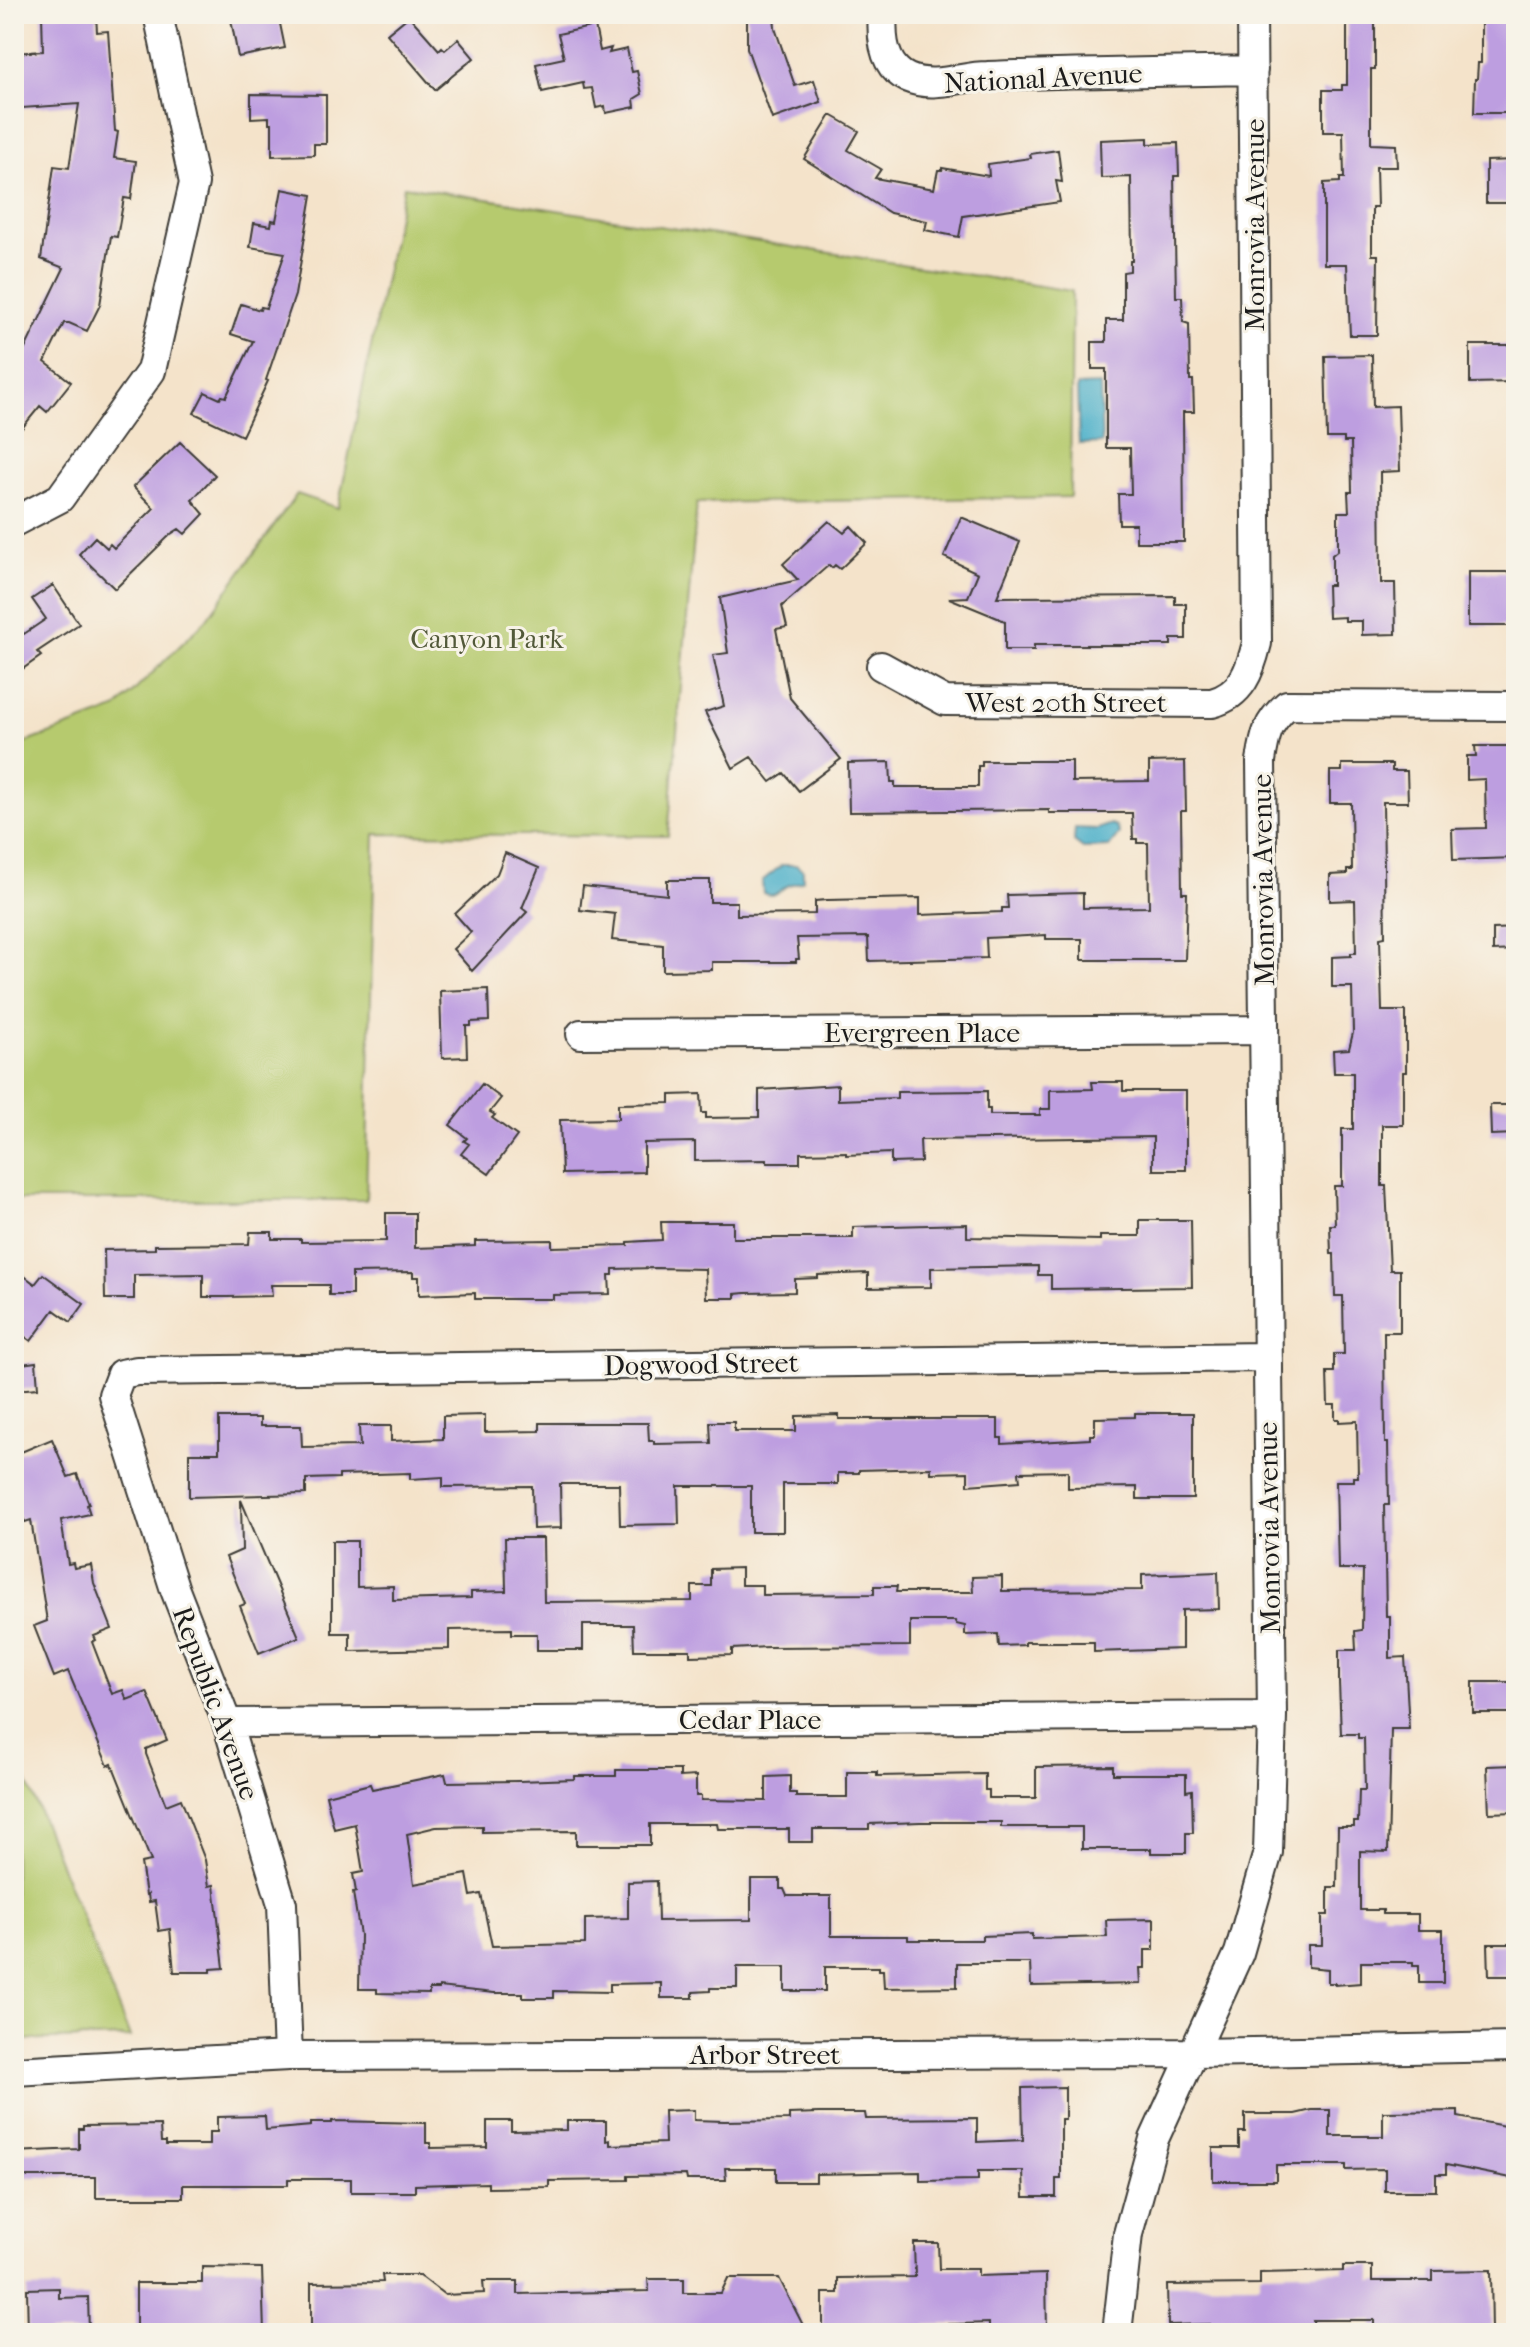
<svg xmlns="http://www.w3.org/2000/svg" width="1530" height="2347" font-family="'IM FELL French Canon',serif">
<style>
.green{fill:#b6ca6e;stroke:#697345;stroke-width:2}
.water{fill:#4aafc9;stroke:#336672;stroke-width:2}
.building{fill:#bd9ee0}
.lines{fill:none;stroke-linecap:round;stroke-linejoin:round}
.street-casing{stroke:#3c3a36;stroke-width:32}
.street{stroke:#fff;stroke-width:28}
.labels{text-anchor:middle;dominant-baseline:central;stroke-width:6;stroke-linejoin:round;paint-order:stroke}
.street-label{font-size:28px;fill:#1c1c1c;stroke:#f7f3e8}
.park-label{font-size:28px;fill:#525939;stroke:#f7f3e8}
</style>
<rect width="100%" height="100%" fill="#f7f3e8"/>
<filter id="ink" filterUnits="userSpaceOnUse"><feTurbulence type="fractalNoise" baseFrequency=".0125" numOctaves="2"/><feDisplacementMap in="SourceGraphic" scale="16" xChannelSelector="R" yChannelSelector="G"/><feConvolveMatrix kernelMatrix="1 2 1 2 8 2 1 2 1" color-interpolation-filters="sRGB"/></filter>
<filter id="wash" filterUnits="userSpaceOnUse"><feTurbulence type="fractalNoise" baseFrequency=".006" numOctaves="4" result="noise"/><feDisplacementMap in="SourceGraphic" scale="32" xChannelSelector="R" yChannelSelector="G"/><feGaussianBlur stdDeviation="1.8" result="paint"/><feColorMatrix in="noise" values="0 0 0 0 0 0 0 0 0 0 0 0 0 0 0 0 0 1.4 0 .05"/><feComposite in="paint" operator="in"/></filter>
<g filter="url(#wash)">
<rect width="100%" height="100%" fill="#f4e3ca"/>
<!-- green -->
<path class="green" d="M404 186 1072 291 1070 497 697 503 668 836 375 834 366 1200H14V747L116 709 206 620 297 494 338 508Z
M14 1749 130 2037 14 2040Z"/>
<!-- water -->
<path class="water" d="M1100 385 1102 443 1079 444 1077 386Z
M1111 824 1116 826 1119 834 1109 847 1083 848 1074 841 1075 828 1097 829Z
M782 865H796L803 870V880C796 885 792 882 785 887 776 893 774 898 763 893L762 881Z"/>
<g id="blocks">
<!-- building -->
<path class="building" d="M42 14H96L97 32 108 31 115 131 118 132 114 158 136 161 131 199 124 198 117 237 111 236 100 305 87 331 69 323H64L45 362 71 382 47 412 40 406 14 438V341L25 349 64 268 41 259 54 166 69 168 79 104 22 108 20 86 14 87V53L43 51Z
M230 14H278L285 48 238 57Z
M747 14H774L775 28 795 86 814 80 821 102 772 119 747 48Z
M1347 14H1375V69H1371V144L1396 145 1397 167H1376L1377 207H1372V255H1378L1377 335H1350L1347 264H1324V183L1340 182V178H1344L1343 132H1323V90H1342V85H1347Z
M1481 14H1516V113H1474L1475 79H1477L1478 63H1481Z
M409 16 439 50 442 47 445 50 458 39 474 58 435 90 387 34Z
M595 26 600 51 611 48 609 53 627 49 632 72 637 71 642 94 634 99 635 107 606 113 605 106 596 108 592 88 584 89 583 83 542 92 536 64 564 58 558 34Z
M251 94 326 95V144H314V155L272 156V123H269V117L251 118Z
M831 115 859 131 848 150 881 169 875 178 934 189 938 170H942V168L989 176 988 164 1031 158 1030 154 1058 150 1062 182 1056 181 1060 202 963 216 959 237 925 230 927 221 890 213 804 159Z
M1148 138V144L1178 143 1179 176H1174L1176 297H1182L1183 322 1189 324 1190 380H1193L1194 412H1183L1184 542H1136V524H1119L1118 494H1131L1130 448H1106V369H1092V342H1106V320H1123V272L1130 271V261H1132L1131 177 1101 178 1100 140Z
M1516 160V203H1486V161Z
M282 189 312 195 295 295 266 380 268 381 242 436 194 413 205 392 220 399 222 396 226 397 253 341 231 334 241 304 260 310 261 307 266 308 285 253 250 247 254 223 271 226 272 220 276 221Z
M1470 345H1516V382L1470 383Z
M1372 355 1373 407 1398 406 1400 471 1380 472 1381 583H1395L1396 634 1362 635V621H1345V617L1328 618 1327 585H1332V555L1338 550V512H1349L1348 492H1352L1351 442H1344V438H1327L1325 356Z
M180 442 215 475 192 500 204 514 185 534 179 529 171 534 115 589 79 554 95 537 107 548 110 544 114 548 154 508 133 487Z
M961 517 1020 542 997 597 1175 596V604H1186V639H1171V645H1034V650H1005V621L949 598 968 597 978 573 944 557Z
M829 521 844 533 851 526 867 543 840 569 835 565 832 568 829 565 782 606 787 627 776 629 790 698 841 759 799 791 784 773 771 782 751 757 733 768 705 712 724 706 713 655 728 653 720 598 798 580 783 564Z
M1468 572H1516V626H1468Z
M53 585 79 624 37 652 41 656 14 675V621L24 634 46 619 32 599Z
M1475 746H1516V858L1453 860 1452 829 1486 828 1485 779 1467 780V756H1476Z
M982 761H1072V782L1149 781V762L1185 761 1186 811H1181L1182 893H1187L1185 960H1082V939H1046V935L986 938 987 958 869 961 868 937 797 938 799 959H796V962H712V970L663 971V945L612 940 615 914 580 910 583 886 667 895V880H710V902H737V915L815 914V901L827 900 920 898V915L1002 912V908H1008L1007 895 1083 893V908L1149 907 1148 843H1137V839H1133L1132 813H1049V810L849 812 848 763 890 762 891 782H895V787H978V766H982Z
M1342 764H1392V771H1407L1408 802H1383L1385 937 1380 938 1382 1011H1406V1072H1403V1125H1382V1186H1386L1390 1270H1400V1332H1384L1385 1443H1388L1389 1505H1384L1386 1616H1390V1658L1405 1657 1409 1729H1391L1388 1852 1360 1851V1910H1383V1914H1418V1930H1443V1983H1419V1965H1413V1962H1361V1983L1335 1985V1983H1328V1969L1308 1967V1945H1322V1915H1328V1887H1337L1338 1827H1354V1822H1358L1359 1790H1365L1364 1738H1358V1734H1341L1339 1682V1650H1356L1355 1631 1362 1630 1363 1569H1338L1336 1481H1354V1477H1358L1357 1421 1339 1422V1419H1335V1405H1328L1327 1372H1334V1354H1344L1343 1296H1335L1334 1254H1331L1330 1225H1335L1334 1186H1342V1129H1353V1073H1334L1333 1050 1349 1049 1353 1033 1352 987H1332V957L1351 956V953H1356L1355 900 1330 901V875L1347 874V870H1352L1351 803H1330V771H1342Z
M505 853 539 868 522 908 527 912 472 971 453 949 471 932 455 914 497 874Z
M1516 928V950L1493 951V929Z
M488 989 489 1021 471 1022V1026H466L467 1057 442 1058 440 991Z
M1092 1082H1123V1091H1186V1170H1153V1137L920 1140 921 1162 891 1163V1153L846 1155V1152L800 1153V1163H767V1160L695 1161V1142L644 1143V1172L562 1174 560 1120 618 1119V1104L670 1103V1095L701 1094 702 1113H706V1118L759 1117V1090L838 1085V1100L897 1098V1092L987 1091V1109H990V1115H1040V1109H1050V1090L1093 1089Z
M482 1084 501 1098 490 1112 495 1115 492 1118 517 1136 489 1174 461 1154 469 1144 464 1141 467 1138 450 1125Z
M1490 1105H1516V1134L1491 1135Z
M386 1213H415V1248L475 1246V1241L552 1240V1247L628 1245V1242L662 1240 661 1222H733V1238H853V1227L967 1224V1237L1100 1240V1236H1140V1220H1191L1192 1287 1051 1289V1275H1038V1266L931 1268V1287L868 1288V1273L818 1275V1278L795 1279V1292L745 1293 735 1294V1298H706L705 1269 656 1268 613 1269V1275H609L610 1294 553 1295V1299H475V1293L419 1295V1277H413V1272L352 1273V1295H329V1285H271L272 1296 227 1297H203V1274L134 1275V1299H105L104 1250 155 1249V1245L249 1244 250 1232H272V1239H301V1242L386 1241Z
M14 1268 35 1284 43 1274 84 1304 71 1322 54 1310 31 1341 14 1329Z
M36 1362 38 1388 14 1390V1365Z
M1135 1413H1193V1499H1137V1487L1068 1488V1471L1019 1472 1020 1481 968 1485V1472L931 1473V1468L859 1470V1473H838V1484H783V1532H751V1486H678L679 1524 620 1525 619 1484H560L561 1528 533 1529 532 1486 443 1487V1477L410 1479V1473L339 1475V1478L306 1479V1494L189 1497V1453H219V1418H260V1426H301L302 1447 360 1446 359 1426H391V1441L443 1439V1416L485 1415V1432L540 1431V1423H648L649 1441H654V1444L711 1443 710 1422H734V1431H796V1416L839 1415V1419H998V1438H1002V1444L1090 1439V1435H1095V1418L1135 1417Z
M52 1439 68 1477 77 1474 89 1504 87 1505 90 1514 61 1520 68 1564 73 1563 74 1568 91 1565 94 1583 112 1629 94 1636 96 1640 92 1642 112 1694 123 1690 127 1700 147 1692 167 1740 146 1749V1754L166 1805 181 1799 205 1860 209 1886 214 1885 224 1968 211 1969V1972H174L170 1929 159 1931 155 1901 149 1902 148 1894 146 1895 141 1863 151 1861 112 1764 108 1766 68 1671 54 1677 34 1626 47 1621 31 1520 25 1522 23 1518 20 1520 14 1505V1455Z
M241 1500 299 1637 259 1653 240 1606 245 1604 226 1557 242 1550Z
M505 1538H543L544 1602 692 1601V1586H711V1569L741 1568V1585H762V1595L874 1594V1586H897L896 1592H973L972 1577 1002 1576V1591L1142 1590V1575L1218 1572 1219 1609 1182 1610V1649L1123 1651 1094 1652V1642H1025V1645L999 1646 998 1634 965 1635V1626L956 1624 955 1621H910V1646L768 1647 732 1649V1655L690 1656V1650H634L633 1625H583V1650H537V1634H512V1629L449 1630V1649L350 1651V1633H332V1541H357V1587L393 1586V1600L471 1598V1592L506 1591Z
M1473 1682H1516V1713H1473Z
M1516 1765V1812L1489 1813 1487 1766Z
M1113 1766V1774H1186V1791L1192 1790 1193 1833H1186V1853H1151V1849H1082V1827H1001V1822H920L869 1824V1829H813V1842H789V1829H718L717 1824H650V1845H576V1831L482 1832V1826L436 1827 407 1834 414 1884 467 1874 471 1896 481 1894 492 1946 585 1944V1919L628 1918V1882L657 1881 658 1921 751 1920V1879H780V1889H784L787 1896H831V1936H908V1940H982V1936L1032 1934V1939L1107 1937 1106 1920 1154 1919V1950H1145V1968H1140L1141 1984 1031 1986 1030 1963H957V1987L884 1988 883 1970H879V1967H825V1991H785V1967H737V1988H710V1991L693 1992V1998H661V1983L610 1984V1992L554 1991V1998H523V1993H494L439 1987V1989H429V1994L377 1993V1989H359L360 1935 353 1893 356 1892 353 1874 363 1872 355 1824 334 1829 326 1795 370 1784 372 1789 445 1774 447 1782 519 1781 575 1779V1776H616V1770H680V1777L696 1776V1796H701V1800L766 1801V1777L790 1776V1793H796V1797H847V1772H877V1776L985 1774V1790H989V1798H1036V1767Z
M1488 1944H1516V1976H1489Z
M1065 2087V2119H1061V2179H1056V2197H1024L1023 2171H978V2180L920 2181V2172L816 2174V2182H776V2168H725L726 2180H687L686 2175 628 2176V2180L549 2181V2187L488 2188V2183L415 2185V2192H351V2179H288V2185H183V2198H96V2177H14V2152L79 2149V2129H83V2126L160 2125 161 2142H166V2145H209V2132H217V2117L265 2116 266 2130 311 2126V2123H332V2121L426 2123V2143H431V2148L487 2147V2121H511V2131L567 2130V2121H606V2141L610 2140V2145L665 2143 664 2111 694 2110V2120L724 2121 789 2120V2114L820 2113H865L866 2119 977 2118V2142L1023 2140 1022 2088Z
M1312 2110H1330V2136H1383V2112L1458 2111V2117L1515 2128 1512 2145 1516 2146V2179L1446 2165V2174H1436V2191H1385V2169L1346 2170V2165H1276V2181H1213V2148H1239V2132H1245V2114H1295Z
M914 2243H938L939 2269H978V2276L1046 2274 1047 2333H989V2323L926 2325V2333H823V2293H838V2278L915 2277Z
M1343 2266H1372V2281H1433V2271L1491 2270 1492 2333H1374V2320H1313L1314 2333H1210V2324L1168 2325 1167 2285 1260 2284V2273L1343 2271Z
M202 2267 262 2268 264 2333H221V2331L136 2333V2283H202Z
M382 2275H419L445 2295 484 2293 483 2281H518V2294L649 2291 648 2279H684V2293H721L728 2278H779L807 2333H311V2283L383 2282Z
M59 2288V2298L88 2297 89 2333H28L27 2289Z"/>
</g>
</g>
<g filter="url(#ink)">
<use href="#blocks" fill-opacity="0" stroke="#3c3a36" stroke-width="2"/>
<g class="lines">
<defs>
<path id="street" d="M883 14C881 38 883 67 908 78 934 89 961 76 987 76 1076 73 1164 72 1253 70
M14 522 60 498 151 371 194 183 158 14
M881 666 945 701 1212 703C1242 695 1250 671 1257 643L1252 14
M581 1034 1264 1030
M227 1723 1272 1716
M288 2056 282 1904 227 1723 175 1590 113 1395 121 1374 137 1371 1266 1357
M14 2071 288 2056 1195 2053 1516 2047
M1117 2333 1128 2234 1154 2139 1239 1953 1268 1852 1272 1716 1261 761C1265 735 1267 723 1287 705L1516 706"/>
</defs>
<!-- street casing -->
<use href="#street" class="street-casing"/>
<!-- street -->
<use href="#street" class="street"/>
</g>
</g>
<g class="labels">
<!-- street labels -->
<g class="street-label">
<text transform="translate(1043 78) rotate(-3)">National Avenue</text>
<text transform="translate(1254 225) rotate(-90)">Monrovia Avenue</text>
<text x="1066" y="702">West 20th Street</text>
<text transform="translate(1263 880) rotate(-91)">Monrovia Avenue</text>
<text x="922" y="1032">Evergreen Place</text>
<text transform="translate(701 1364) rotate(-1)">Dogwood Street</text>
<text transform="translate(1269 1528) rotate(-91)">Monrovia Avenue</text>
<text transform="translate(216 1703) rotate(70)">Republic Avenue</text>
<text x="750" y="1719">Cedar Place</text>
<text x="765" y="2054">Arbor Street</text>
</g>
<!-- park labels -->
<g class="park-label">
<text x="487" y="638">Canyon Park</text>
</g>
</g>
<!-- margin -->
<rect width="1530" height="2347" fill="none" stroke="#f7f3e8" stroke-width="48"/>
</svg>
